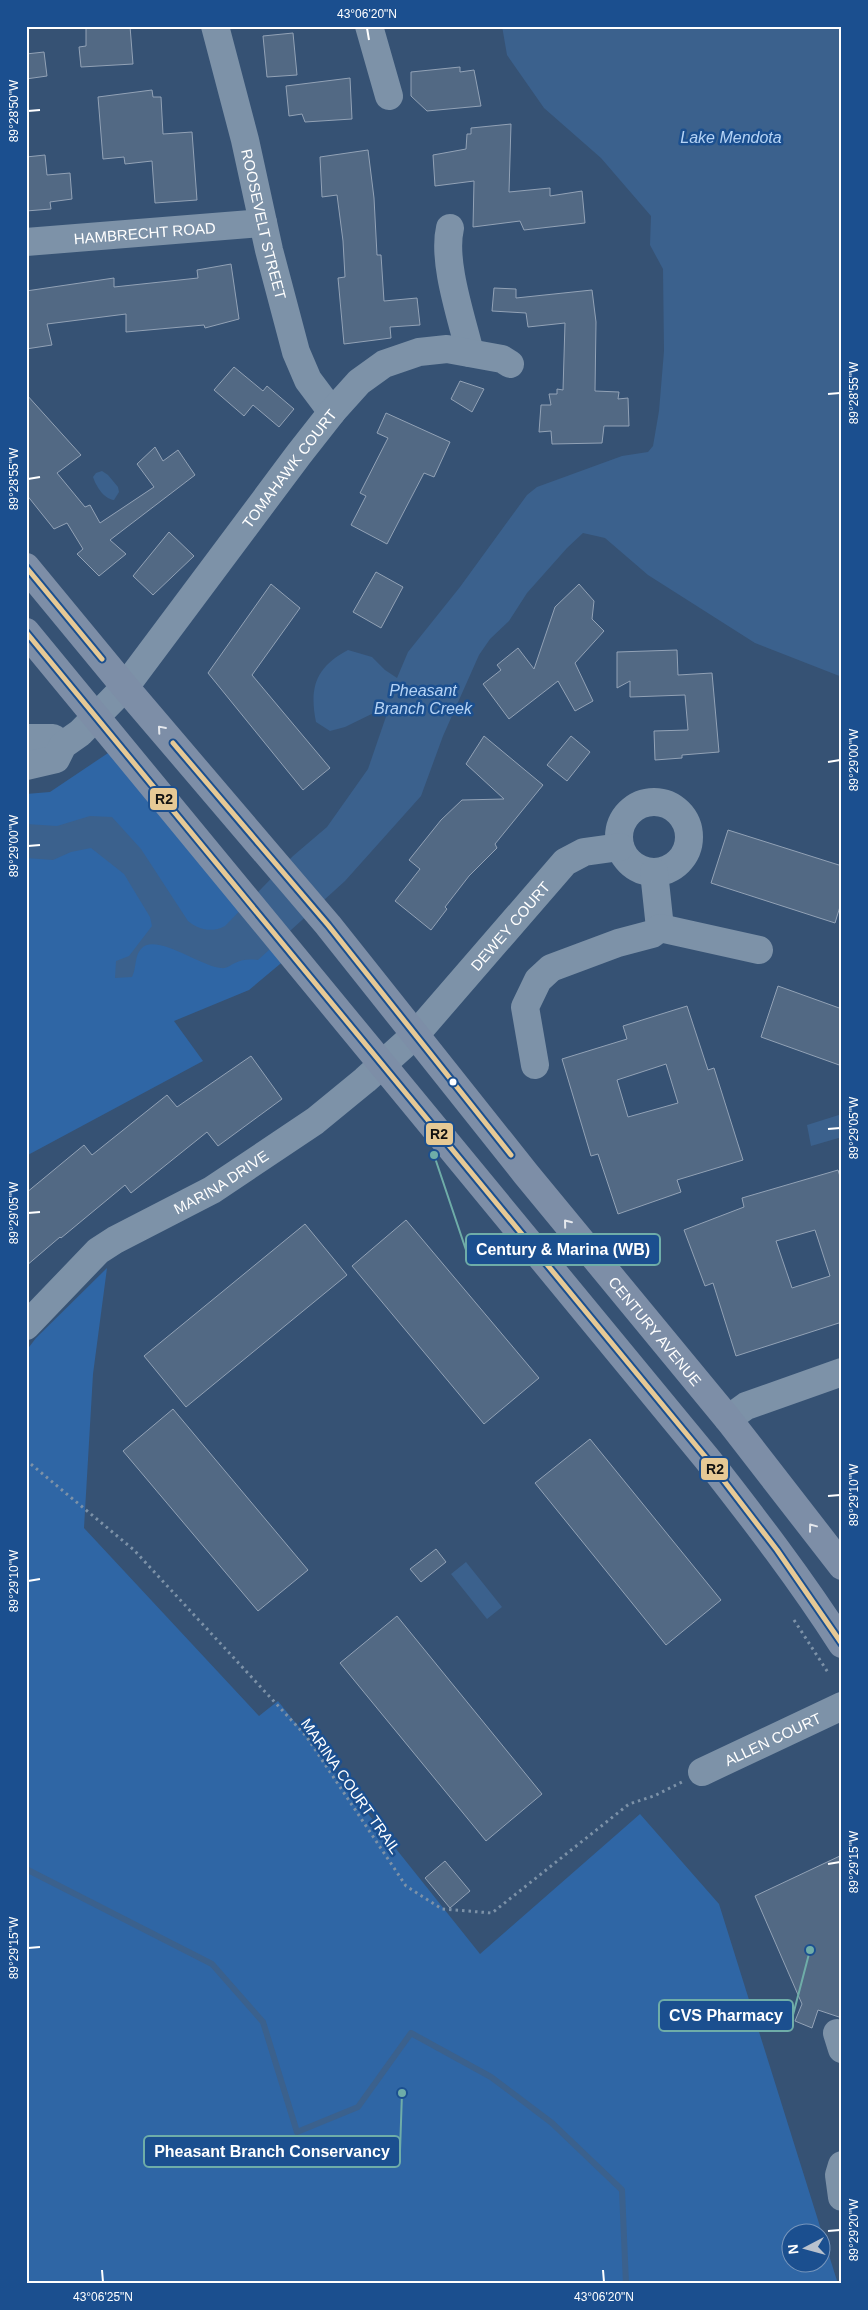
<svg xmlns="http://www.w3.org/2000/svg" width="868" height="2310" font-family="Arial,sans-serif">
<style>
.green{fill:#2f66a5;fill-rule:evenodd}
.water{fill:#3b618d}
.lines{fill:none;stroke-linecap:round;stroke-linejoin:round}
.stream{stroke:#3b618d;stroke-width:6}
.building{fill:#526984;stroke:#92a2b6;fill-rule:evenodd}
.path{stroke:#7d92a8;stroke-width:3;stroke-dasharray:2.5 4;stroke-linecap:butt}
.minor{stroke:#7d92a8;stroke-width:28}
.major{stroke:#7d8ea7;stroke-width:28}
.bus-1-casing{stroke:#1b4f8f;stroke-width:9}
.bus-1{stroke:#e6c995;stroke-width:5}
.oneway{stroke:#e5e8ed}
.ticks{fill:none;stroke:#fff;stroke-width:2}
.bus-dot{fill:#fff;stroke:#1b4f8f;stroke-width:2}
.labels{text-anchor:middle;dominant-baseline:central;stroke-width:5;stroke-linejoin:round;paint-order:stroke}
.street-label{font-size:15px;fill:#fff;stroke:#1b4f8f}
.water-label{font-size:16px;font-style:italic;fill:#b5d3f5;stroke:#1b4f8f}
.leader{fill:none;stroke:#6fada8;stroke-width:2}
.callout-dot{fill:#6fada8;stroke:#1b4f8f;stroke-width:2}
.callout{fill:#1b4f8f;stroke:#6fada8;stroke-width:2}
.callout-label{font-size:16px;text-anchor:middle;font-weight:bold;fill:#fff}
.line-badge{stroke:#1b4f8f;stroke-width:2}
.pale-badge-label{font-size:14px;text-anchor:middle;font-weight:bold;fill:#111}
.neatline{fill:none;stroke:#fff;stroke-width:2}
.ticks-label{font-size:12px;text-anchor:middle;fill:#fff}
</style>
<rect width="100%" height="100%" fill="#365274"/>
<!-- green -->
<path class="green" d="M120 745 292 954 249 990 174 1021 203 1061 26 1156V794L50 792Z
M107 1268 93 1374 84 1528 259 1716 278 1701 480 1954 640 1814 719 1904 838 2284H26V1351L36 1338ZM790 2232H820V2262H790Z"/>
<!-- water -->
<path class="water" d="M502 26H842V677L755 643 648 575 605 538 583 533 567 548 527 593 509 621 490 639 479 655 443 736 421 796 345 881 258 960C250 959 242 959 235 963 230 965 227 969 221 968 201 967 155 932 141 949 134 957 137 967 132 977L115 978 116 961 129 956 152 926 150 917 124 874 91 848 71 852 53 860 26 858V824L57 826 90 816 112 817 141 849 188 921C199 930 212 933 225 926L293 856 327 827 368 769 390 705 345 727 330 731 316 722C309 687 316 667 348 650L372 657 385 670 397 678 408 652 460 587 527 495 537 487 622 456 648 452 653 446 659 411 664 351 663 269 650 245 651 216 601 158 544 108 507 55Z
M102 471 108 475 118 487 119 492 114 500C104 499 96 486 93 477L96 473Z
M842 1114V1137L811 1146 807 1125Z
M466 1562 502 1607 487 1619 451 1574Z"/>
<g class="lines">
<!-- stream -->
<path class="stream" d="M26 1869 212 1964 263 2022 297 2132 358 2107 411 2033 491 2077 552 2123 622 2190 626 2284"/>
</g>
<!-- building -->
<path class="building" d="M86 26H130L133 64 81 67 79 47 86 46Z
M293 33 297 75 267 77 263 36Z
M44 52 47 76 26 79V54Z
M460 67V72L474 70 481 106 427 111 411 96V72Z
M350 78 352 119 305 122 302 114 289 116 286 86Z
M152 90 153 97H161L163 134 192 132 197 200 155 203 152 161 125 164 124 157 103 159 98 97Z
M511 124 509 192 550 188V196L582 191 585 223 524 230 520 221 473 227 474 181 435 186 433 155 466 149 467 134H471V128Z
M368 150 374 198 377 255H381L384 301 417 298 420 325 390 327 391 338 344 344 338 278 345 277 343 241 337 195 322 197 320 157Z
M45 155 47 175 70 173 72 199 50 202 51 209 26 211V157Z
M231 264 239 319 205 328 204 325 126 332V314L47 324 52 345 26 349V291L114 278V287L198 278 197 270Z
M494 288 516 289V298L592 290 596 322 595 391 619 392 618 399 628 398 629 426H604L602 443 552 444 551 431 539 432 541 405H551L549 394H557V389L563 390 565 323 528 327 526 313 492 311Z
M234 367 263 391 267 386 294 409 279 427 253 405 244 416 214 390Z
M460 381 484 389 472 412 451 399Z
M26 394 81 455 57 473 85 507 90 505 100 523 154 487 137 464 155 447 163 461 178 450 195 475 110 540 126 554 99 576 77 554 83 549 67 523 54 529 26 494Z
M386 413 450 442 434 477 424 473 387 544 351 525 366 496 360 493 388 438 377 433Z
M169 532 194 556 153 595 133 576Z
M376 572 403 587 381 628 353 612Z
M271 584 300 608 252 675 330 768 303 790 208 673Z
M579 584 594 601 592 619 604 631 575 663 593 701 575 711 558 681 509 719 483 684 501 670 497 665 518 648 534 669 555 607Z
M677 650 678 675 712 673 719 752 682 755V758L655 760 654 731 688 730 685 695 630 697V681L617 688V652Z
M484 736 543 785 495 844 497 848 469 876 445 907 447 909 431 930 395 901 420 869 409 860 441 820 462 800 504 799 466 764Z
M571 736 590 752 567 781 547 765Z
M728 830 842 866V900L835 923 711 883Z
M778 986 842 1009V1066L761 1037Z
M687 1006 708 1070 714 1068 743 1160 677 1180 681 1192 618 1214 598 1154 591 1156 562 1059 627 1039 623 1026ZM666 1064 678 1103 628 1117 617 1080Z
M251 1056 282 1099 218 1146 207 1132 131 1193 125 1185 61 1238 60 1237 26 1266V1193L84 1145 92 1155 167 1095 177 1107Z
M838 1170 842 1183V1322L736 1356 713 1283 705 1286 684 1230 744 1207 742 1198ZM815 1230 830 1276 792 1288 776 1241Z
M406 1220 539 1378 484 1424 352 1266Z
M305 1224 347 1275 186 1407 144 1356Z
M173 1409 308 1570 258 1611 123 1451Z
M590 1439 721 1600 666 1645 535 1483Z
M436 1549 446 1562 421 1582 410 1569Z
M397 1616 542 1794 486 1841 340 1663Z
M842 1855V2018L818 2010 812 2028 795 2021 802 2004 755 1896Z
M445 1861 470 1891 450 1908 425 1878Z"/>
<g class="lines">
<!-- path -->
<path class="path" d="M26 1460 134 1550 306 1736 406 1886 442 1909 492 1913 629 1804 654 1796 682 1782
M794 1620 829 1674"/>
<!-- minor -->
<g class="minor">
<path id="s1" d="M215 26 245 140 269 250 296 352 308 380 332 412"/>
<path d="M369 26 389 96"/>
<path d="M450 228C442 262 462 319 470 353"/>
<path id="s2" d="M26 242 263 223"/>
<path d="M26 738H53L63 745"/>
<path id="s3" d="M26 766 56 759 63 745 80 733 125 687 299 454 332 412 359 382 384 364 419 352 447 349 502 359 510 364"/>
<circle cx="654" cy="837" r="35"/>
<path d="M654 872 660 928"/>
<path d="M535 1065 525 1007 538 980 551 968 618 943 652 934 660 928 759 950"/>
<path id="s4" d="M26 1326 98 1251 115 1240 212 1190 315 1121 365 1080 416 1034 565 862 584 852 620 847"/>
<path d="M728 1419 746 1406 842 1372"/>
<path id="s5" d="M702 1772 842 1706"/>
<path d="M837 2033 842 2049"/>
<path d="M842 2165 839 2175 842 2197"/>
</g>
<!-- major -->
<g class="major">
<path id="s6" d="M26 567 125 687 328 925 526 1174 728 1419 842 1566"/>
<path d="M26 632 708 1460C755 1520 801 1580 842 1644"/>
</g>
<defs>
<path id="bus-1" d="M26 567 102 659
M26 632 708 1460 777 1550 842 1644
M173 743 328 925 511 1155"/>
</defs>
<!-- bus-1 casing -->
<use href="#bus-1" class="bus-1-casing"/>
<!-- bus-1 -->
<use href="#bus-1" class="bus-1"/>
</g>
<!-- one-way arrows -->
<defs><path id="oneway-chevron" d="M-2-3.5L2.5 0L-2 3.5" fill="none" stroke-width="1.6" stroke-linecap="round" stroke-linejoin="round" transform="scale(1.25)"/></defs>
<g class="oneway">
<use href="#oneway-chevron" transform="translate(161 729) rotate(-131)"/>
<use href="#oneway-chevron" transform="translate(567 1223) rotate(-129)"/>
<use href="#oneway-chevron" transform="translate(812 1527) rotate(-127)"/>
</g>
<!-- ticks -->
<path class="ticks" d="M367 28 369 40M28 111 40 110M828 394 840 393M28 479 40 477M828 762 840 760M28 846 40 845M828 1129 840 1128M28 1213 40 1212M828 1496 840 1495M28 1581 40 1579M828 1864 840 1862M28 1948 40 1947M828 2231 840 2230M102 2270 103 2282M603 2270 604 2282"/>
<!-- markers -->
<circle class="bus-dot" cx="453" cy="1082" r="4.5"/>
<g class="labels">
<!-- street labels -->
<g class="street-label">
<text stroke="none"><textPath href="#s1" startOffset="204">ROOSEVELT STREET</textPath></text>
<text stroke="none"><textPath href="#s2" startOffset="119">HAMBRECHT ROAD</textPath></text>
<text stroke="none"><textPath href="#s3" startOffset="405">TOMAHAWK COURT</textPath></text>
<text stroke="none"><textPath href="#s4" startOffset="634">DEWEY COURT</textPath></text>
<text stroke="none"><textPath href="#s4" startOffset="245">MARINA DRIVE</textPath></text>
<text stroke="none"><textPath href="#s6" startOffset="990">CENTURY AVENUE</textPath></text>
<text stroke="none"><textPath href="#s5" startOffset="78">ALLEN COURT</textPath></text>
<text transform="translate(351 1786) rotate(55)">MARINA COURT TRAIL</text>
</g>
<!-- water labels -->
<g class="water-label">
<text x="731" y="137">Lake Mendota</text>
<text x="423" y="690">Pheasant<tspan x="423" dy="18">Branch Creek</tspan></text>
</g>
</g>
<!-- callouts -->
<path class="leader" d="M434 1155L466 1250M810 1950L793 2015M402 2093L400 2151"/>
<g class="callout-dot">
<circle cx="434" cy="1155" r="5"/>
<circle cx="810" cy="1950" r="5"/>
<circle cx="402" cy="2093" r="5"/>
</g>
<g class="callout">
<rect x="466" y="1234" width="194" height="31" rx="5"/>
<rect x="659" y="2000" width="134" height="31" rx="5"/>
<rect x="144" y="2136" width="256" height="31" rx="5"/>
</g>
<g class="callout-label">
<text x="563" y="1255">Century &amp; Marina (WB)</text>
<text x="726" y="2021">CVS Pharmacy</text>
<text x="272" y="2157">Pheasant Branch Conservancy</text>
</g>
<g class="line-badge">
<rect x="149" y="787" width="29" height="24" rx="5" fill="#e6c995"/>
<rect x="425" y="1122" width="29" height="24" rx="5" fill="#e6c995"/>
<rect x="700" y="1457" width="29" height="24" rx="5" fill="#e6c995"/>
</g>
<g class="pale-badge-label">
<text x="164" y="804">R2</text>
<text x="439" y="1139">R2</text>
<text x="715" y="1474">R2</text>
</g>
<!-- border -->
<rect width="868" height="2310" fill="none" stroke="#1b4f8f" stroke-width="55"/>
<!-- north arrow -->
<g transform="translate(806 2248) rotate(264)"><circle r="24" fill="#1b4f8f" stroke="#7695bc"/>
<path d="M0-4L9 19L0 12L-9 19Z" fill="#b9c2ce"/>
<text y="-8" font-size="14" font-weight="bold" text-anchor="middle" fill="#ffffff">N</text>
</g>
<rect x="28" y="28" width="812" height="2254" class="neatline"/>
<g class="ticks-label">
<text x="367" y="18">43°06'20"N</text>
<text transform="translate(14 111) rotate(-90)" y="4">89°28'50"W</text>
<text transform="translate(854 393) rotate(-90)" y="4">89°28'55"W</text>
<text transform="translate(14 479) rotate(-90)" y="4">89°28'55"W</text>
<text transform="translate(854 760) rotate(-90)" y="4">89°29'00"W</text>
<text transform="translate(14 846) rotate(-90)" y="4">89°29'00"W</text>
<text transform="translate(854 1128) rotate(-90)" y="4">89°29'05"W</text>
<text transform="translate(14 1213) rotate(-90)" y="4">89°29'05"W</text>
<text transform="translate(854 1495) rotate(-90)" y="4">89°29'10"W</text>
<text transform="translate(14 1581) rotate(-90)" y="4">89°29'10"W</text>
<text transform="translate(854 1862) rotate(-90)" y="4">89°29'15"W</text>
<text transform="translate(14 1948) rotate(-90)" y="4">89°29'15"W</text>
<text transform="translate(854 2230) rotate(-90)" y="4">89°29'20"W</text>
<text x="103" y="2301">43°06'25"N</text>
<text x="604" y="2301">43°06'20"N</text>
</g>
</svg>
